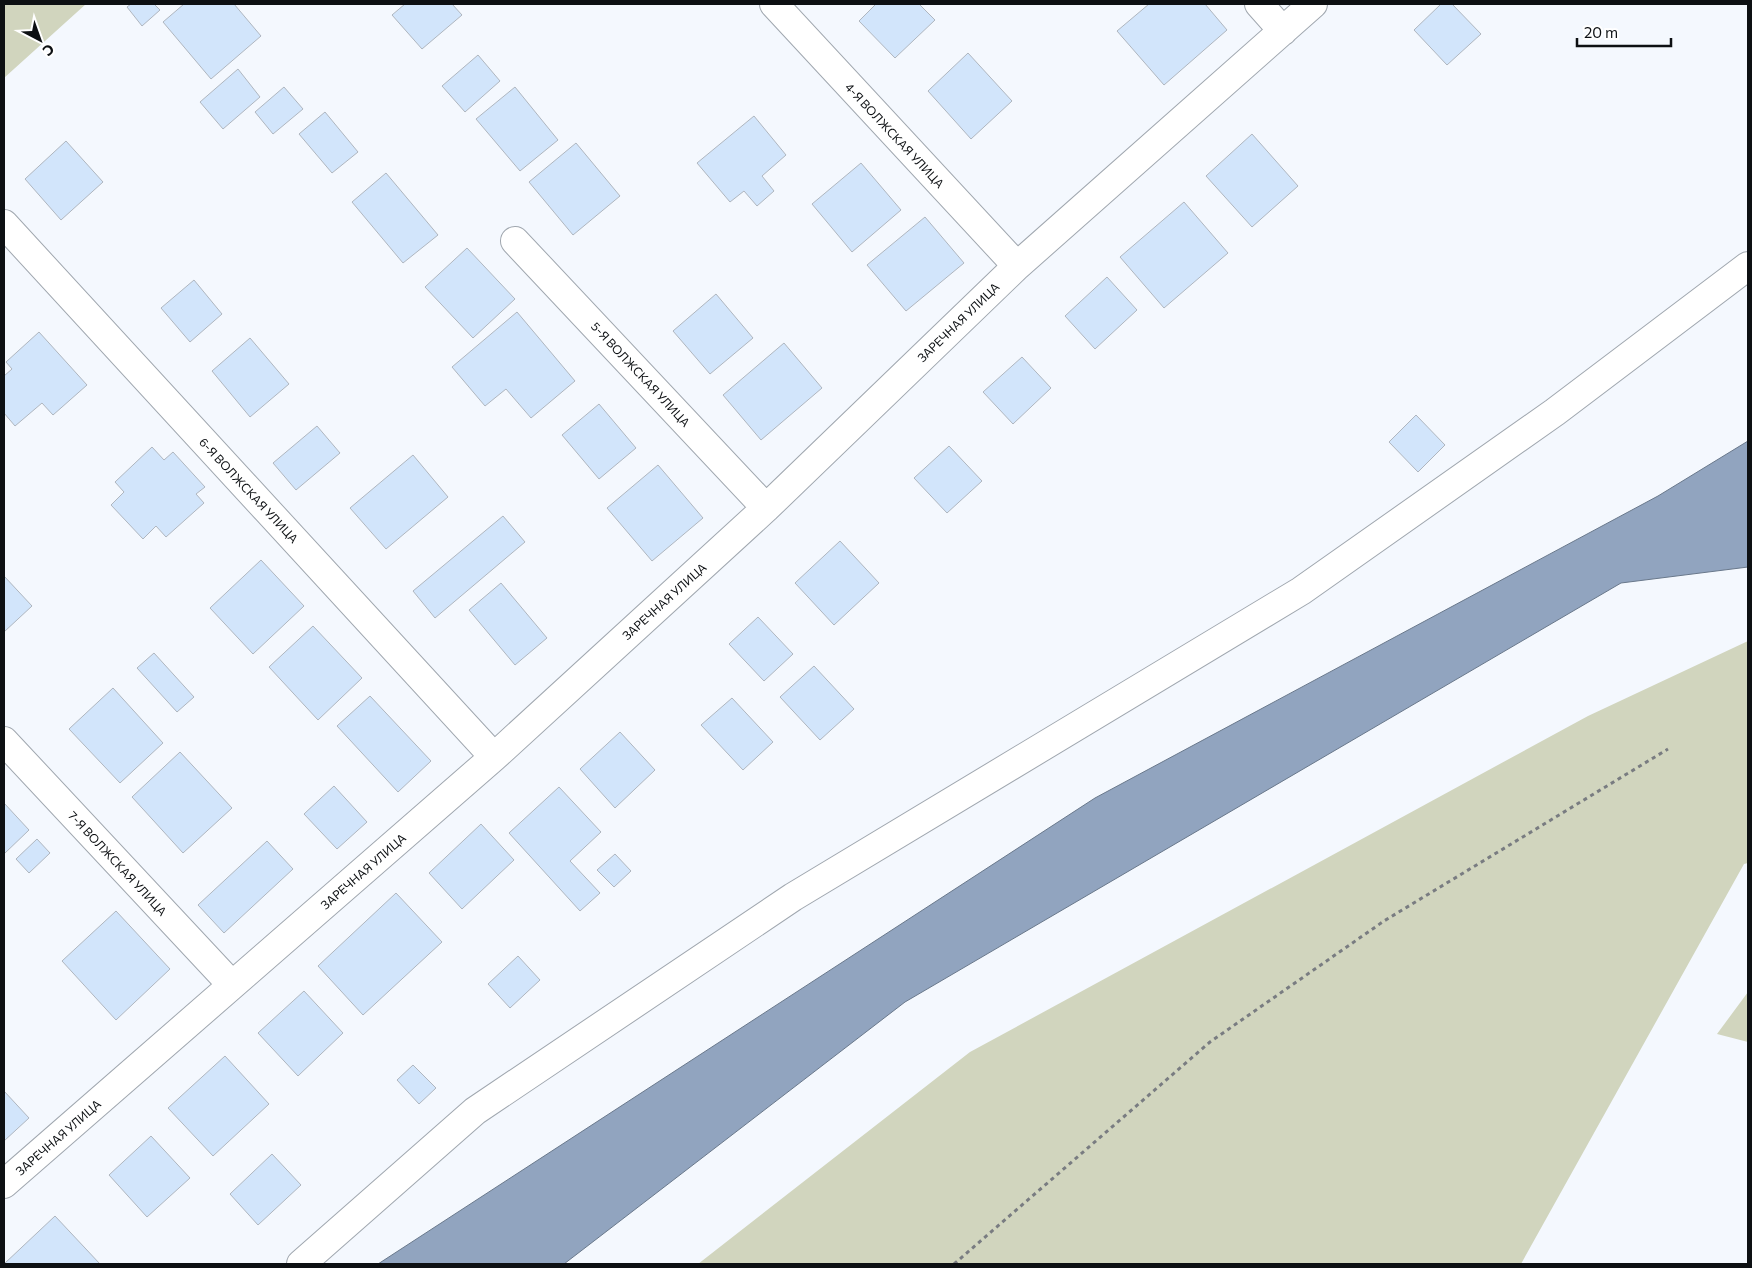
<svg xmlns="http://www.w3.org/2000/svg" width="1752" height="1268" font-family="Commissioner,sans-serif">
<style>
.green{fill:#d1d5be}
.water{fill:#91a4bf;stroke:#69788b}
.building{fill:#d2e5fb;stroke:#afb6bf}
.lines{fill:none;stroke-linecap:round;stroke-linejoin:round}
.minor-casing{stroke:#a0a7af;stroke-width:30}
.path{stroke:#797c81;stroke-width:3;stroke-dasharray:4 4;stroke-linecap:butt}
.minor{stroke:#fff;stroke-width:28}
.labels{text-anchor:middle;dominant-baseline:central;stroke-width:4;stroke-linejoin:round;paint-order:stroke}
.street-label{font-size:12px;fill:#0d1013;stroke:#fff}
</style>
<rect width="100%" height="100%" fill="#f4f8fe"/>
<!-- green -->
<path class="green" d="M4 4H86L4 78Z
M1748 641V863L1744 864 1521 1264H698L970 1052 1588 716Z
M1748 992V1042L1717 1034Z"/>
<!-- water -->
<path class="water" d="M1748 441V567L1621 583 905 1002 564 1264H378L1095 798 1658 496Z"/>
<!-- building -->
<path class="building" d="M131 4H154L160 10 142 26 127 7Z
M184 4H234L261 36 211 79 163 22Z
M405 4H452L462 15 422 49 392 15Z
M876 4H919L935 20 895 58 859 21Z
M1149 4H1205L1227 30 1164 85 1117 31Z
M1441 4H1452L1481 34 1447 65 1414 30Z
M968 53 1012 101 971 139 928 91Z
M478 55 500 81 465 112 442 86Z
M238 69 260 97 223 129 200 102Z
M284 87 303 109 273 134 255 112Z
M515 87 558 140 520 171 476 119Z
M325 112 358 152 332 173 299 134Z
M754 116 786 155 762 176 774 191 757 206 744 191 730 202 697 163Z
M1252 134 1298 186 1252 227 1206 176Z
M66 141 103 182 61 220 25 179Z
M576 143 620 196 573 235 529 182Z
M861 163 901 210 852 252 812 204Z
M386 173 438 235 403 263 352 202Z
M1184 202 1228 253 1164 308 1120 257Z
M925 217 964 263 906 311 867 265Z
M467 248 515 299 473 338 425 287Z
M1107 277 1137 310 1095 349 1065 316Z
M194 280 222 314 190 342 161 308Z
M716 294 753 338 710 374 673 331Z
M517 312 575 381 531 418 506 389 485 406 452 367Z
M39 332 87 385 53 415 42 403 15 426 4 413V376L12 369 6 362Z
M250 338 289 384 250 417 212 371Z
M784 343 822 388 761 440 723 395Z
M1022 357 1051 388 1013 424 983 392Z
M599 404 636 448 599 479 562 435Z
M1416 415 1445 445 1418 472 1389 442Z
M317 426 340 453 296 490 273 463Z
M949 446 982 481 947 513 914 478Z
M152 447 164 460 173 452 205 487 196 494 204 503 166 537 156 526 143 539 111 505 124 492 115 482Z
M413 455 448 497 386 549 350 508Z
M658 465 703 518 652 561 607 508Z
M503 516 525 542 435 618 413 591Z
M840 541 879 583 834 625 795 583Z
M261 560 304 606 253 654 210 608Z
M4 576 32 606 4 632Z
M501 583 547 638 515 665 469 610Z
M758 617 793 654 764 681 729 644Z
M313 626 362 678 318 720 269 667Z
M154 653 194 697 177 712 137 668Z
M814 666 854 709 820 740 780 697Z
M113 688 163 743 120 783 69 729Z
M370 696 431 761 398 792 337 726Z
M732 698 773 742 743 770 701 725Z
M620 732 655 770 615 808 580 769Z
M180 752 232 808 183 853 132 797Z
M334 786 367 822 337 849 304 814Z
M559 787 601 832 570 861 600 893 580 911 509 833Z
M4 803 29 830 4 854Z
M481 824 514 860 462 909 429 873Z
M37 839 50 853 29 873 16 859Z
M267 841 293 869 224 933 198 905Z
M615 854 631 871 614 887 597 870Z
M396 893 442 942 363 1015 318 966Z
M116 911 170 969 116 1020 62 961Z
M518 956 540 980 510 1008 488 984Z
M304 991 343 1033 298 1076 258 1033Z
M225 1056 269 1104 213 1156 168 1108Z
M413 1065 436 1088 419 1104 397 1080Z
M4 1091 29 1118 4 1141Z
M151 1136 190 1178 147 1217 109 1175Z
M272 1154 301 1185 258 1225 230 1194Z
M55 1216 100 1264H4Z"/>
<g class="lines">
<defs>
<path id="minor" d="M774 4 1017 266
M1259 4 1283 31
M4 224 494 757
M515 241 766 508
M4 741 232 985
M4 1184 494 757 766 508 1017 266 1313 4
M301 1264 475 1111 793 897 1301 591 1555 412 1748 266"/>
</defs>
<!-- minor casing -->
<use href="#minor" class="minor-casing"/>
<!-- path -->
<path class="path" d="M954 1264 1210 1042 1384 921 1668 749"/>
<!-- minor -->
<use href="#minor" class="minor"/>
</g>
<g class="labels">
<!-- street labels -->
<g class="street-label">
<text transform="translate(895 135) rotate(47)">4-Я ВОЛЖСКАЯ УЛИЦА</text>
<text transform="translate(958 322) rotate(-44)">ЗАРЕЧНАЯ УЛИЦА</text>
<text transform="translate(641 374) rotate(47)">5-Я ВОЛЖСКАЯ УЛИЦА</text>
<text transform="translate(249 490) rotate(47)">6-Я ВОЛЖСКАЯ УЛИЦА</text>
<text transform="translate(664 601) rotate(-42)">ЗАРЕЧНАЯ УЛИЦА</text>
<text transform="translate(118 863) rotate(47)">7-Я ВОЛЖСКАЯ УЛИЦА</text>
<text transform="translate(363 871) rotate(-41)">ЗАРЕЧНАЯ УЛИЦА</text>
<text transform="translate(58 1137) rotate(-41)">ЗАРЕЧНАЯ УЛИЦА</text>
</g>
</g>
<!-- border -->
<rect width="1752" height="1268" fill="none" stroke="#0d1013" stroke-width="10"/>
<!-- north arrow -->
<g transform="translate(40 40) rotate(139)" stroke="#ffffff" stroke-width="4" paint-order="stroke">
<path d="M0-4L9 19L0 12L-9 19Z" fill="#0d1013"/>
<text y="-8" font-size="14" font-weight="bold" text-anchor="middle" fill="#0d1013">С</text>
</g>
<!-- scale -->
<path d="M1577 38v8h94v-8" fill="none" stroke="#0d1013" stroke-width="2.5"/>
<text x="1584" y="38" font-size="15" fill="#0d1013" stroke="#ffffff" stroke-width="4" paint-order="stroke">20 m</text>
</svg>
